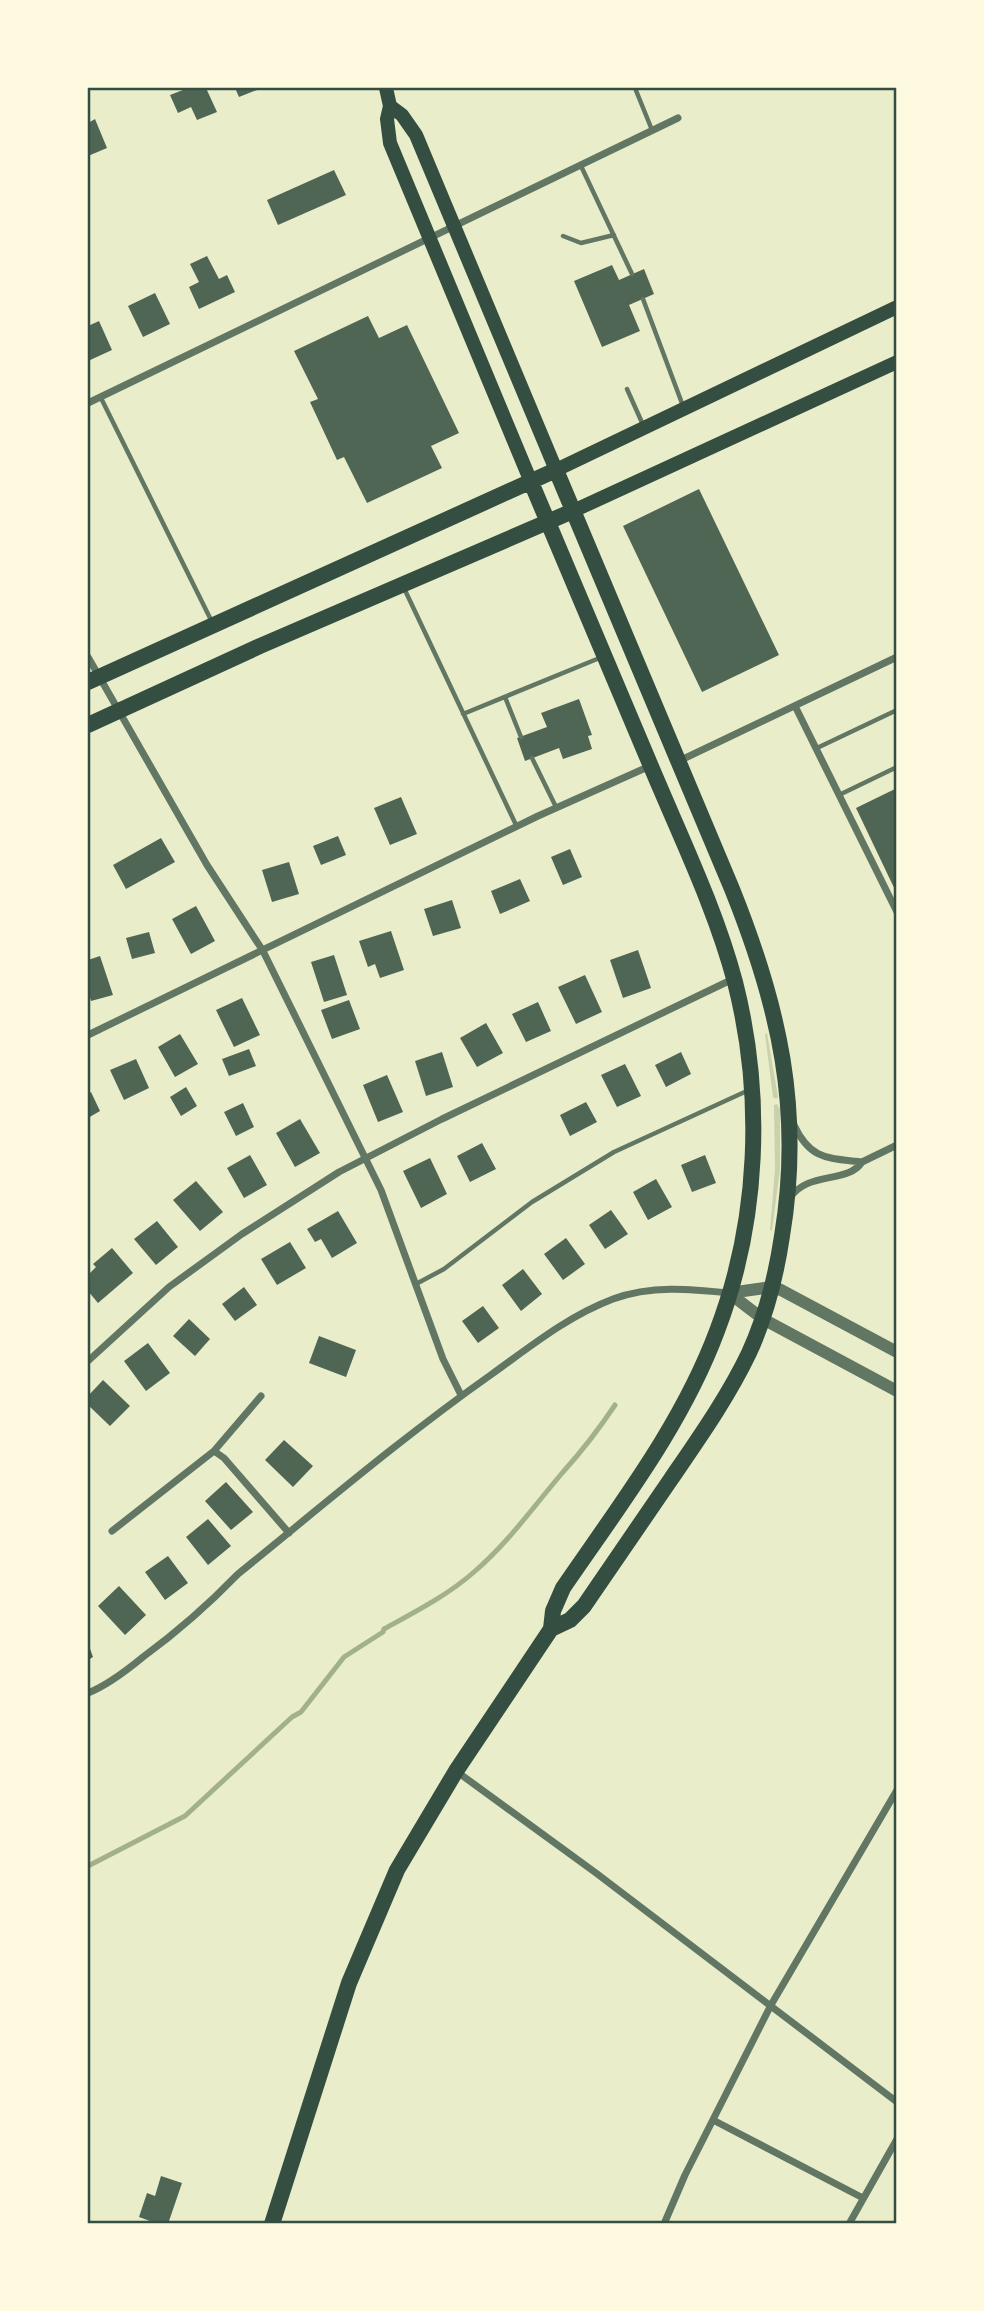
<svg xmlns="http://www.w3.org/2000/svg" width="984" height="2311" font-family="Rubik,sans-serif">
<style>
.green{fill:#cad2ad}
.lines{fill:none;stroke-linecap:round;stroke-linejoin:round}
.stream{stroke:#a3b18a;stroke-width:5}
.building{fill:#4f6655}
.service{stroke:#617663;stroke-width:4.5}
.minor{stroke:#617663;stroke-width:7}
.tertiary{stroke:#617663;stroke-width:12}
.secondary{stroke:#344e41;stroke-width:14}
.primary{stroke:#344e41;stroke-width:16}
.neatline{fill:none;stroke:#344e41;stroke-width:2.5}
</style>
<rect width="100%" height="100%" fill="#e9edc9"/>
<!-- green -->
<path class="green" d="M767 1033 778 1097 776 1099 773 1097 765 1034Z
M777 1104 780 1109V1169L772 1231 770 1230 775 1169 774 1109V1105Z"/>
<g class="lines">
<!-- stream -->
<path class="stream" d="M88 1866 185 1816 292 1717 301 1712 344 1657 383 1632 384 1629C415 1612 448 1595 474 1572 508 1543 534 1506 563 1472 582 1451 599 1429 615 1405"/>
</g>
<!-- building -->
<path class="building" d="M188 88H206L217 112 197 120 191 107 178 113 170 95Z
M235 88H262L239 97Z
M95 119 107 148 88 156V123Z
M334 170 346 195 278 225 267 200Z
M207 256 219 279 227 275 235 292 199 309 189 287 199 282 190 264Z
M612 265 619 280 644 269 654 294 629 305 640 331 602 347 574 281Z
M155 293 170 324 143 337 128 306Z
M368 316 379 338 407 325 459 433 431 446 442 468 367 503 344 457 337 460 310 402 318 399 294 351Z
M99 321 112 350 88 361V326Z
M699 489 779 655 702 692 623 526Z
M579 699 592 735 588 736 592 749 563 759 559 748 525 761 517 738 547 727 541 713Z
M897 788V894L856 808Z
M401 797 417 834 390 845 374 808Z
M338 836 346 855 321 865 313 846Z
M161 838 175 862 126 889 113 865Z
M570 849 582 877 563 885 551 857Z
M289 862 299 894 272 902 262 870Z
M520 879 530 901 500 914 491 891Z
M452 900 461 928 433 936 424 909Z
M196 906 215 941 191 954 172 919Z
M391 931 404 970 380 978 375 964 368 967 359 941Z
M149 932 155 953 132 959 126 938Z
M638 950 651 988 623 998 610 960Z
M334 955 347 995 324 1002 311 962Z
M100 956 113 995 91 1001 88 991V960Z
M585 975 602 1012 576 1024 558 987Z
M242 998 260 1035 234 1047 216 1010Z
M349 1000 360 1029 332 1039 321 1010Z
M538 1002 551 1031 526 1042 512 1014Z
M486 1023 503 1053 477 1067 460 1038Z
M180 1034 198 1064 175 1077 158 1047Z
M249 1049 256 1066 229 1076 222 1059Z
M442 1052 453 1087 426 1096 415 1061Z
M681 1052 691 1074 666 1087 655 1065Z
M136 1059 149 1088 124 1100 110 1070Z
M625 1064 641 1096 617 1107 601 1075Z
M387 1075 403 1112 378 1122 363 1085Z
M186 1087 197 1106 181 1116 170 1097Z
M91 1092 100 1111 88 1118V1094Z
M586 1102 597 1122 570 1136 560 1115Z
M243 1103 254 1127 236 1136 224 1112Z
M300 1119 320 1153 295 1167 276 1133Z
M482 1143 496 1169 470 1182 457 1156Z
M250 1155 267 1185 244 1198 227 1168Z
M705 1155 716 1183 692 1192 681 1165Z
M430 1158 447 1194 421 1208 403 1171Z
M656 1179 672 1207 648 1220 633 1192Z
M196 1181 223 1212 200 1231 173 1200Z
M611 1210 628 1234 605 1249 589 1225Z
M338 1211 357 1243 332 1258 321 1239 315 1242 307 1229Z
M157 1221 178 1247 156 1265 134 1239Z
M566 1238 585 1264 563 1280 544 1254Z
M290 1242 306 1268 277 1285 261 1259Z
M112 1248 133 1273 98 1303 88 1291V1275L96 1267 93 1264Z
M523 1269 542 1294 521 1311 502 1285Z
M244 1287 257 1305 235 1321 222 1304Z
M483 1306 499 1328 478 1343 462 1321Z
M189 1319 210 1339 195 1356 173 1336Z
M319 1336 356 1350 346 1377 309 1363Z
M148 1343 170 1373 146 1391 124 1361Z
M103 1380 130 1406 110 1426 88 1405V1396Z
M284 1440 313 1466 293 1487 265 1460Z
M226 1482 253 1512 231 1530 205 1501Z
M208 1519 231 1546 208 1565 186 1537Z
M168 1556 188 1583 165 1600 145 1572Z
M119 1586 146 1615 125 1635 98 1606Z
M88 1643 93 1657 88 1660Z
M161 2176 182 2183 168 2224H158L139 2217 147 2193 155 2196Z"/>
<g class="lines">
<!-- service -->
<path class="service" d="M635 88 652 130
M581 166 632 274
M563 236 581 243 614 235
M643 299 683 406
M627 389 644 427
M101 398 212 622
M403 586 517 827
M505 697 521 737
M463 714 602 657
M817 748 897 710
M532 758 556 807
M839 795 897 767
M416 1284 444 1269 532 1202 614 1152 749 1090"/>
<!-- minor -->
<path class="minor" d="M88 403 678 118
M88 657 207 865 263 951 381 1190 443 1359 461 1395
M795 706 897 912
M679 761 897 657
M88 1035 538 816 650 766
M794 1125C810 1160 828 1158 862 1162
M790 1198C807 1171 848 1184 862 1162L897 1145
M88 1361 169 1287 242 1234 339 1172 442 1119 733 979
M214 1451 261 1396
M112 1531 214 1451 224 1458 289 1533
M88 1693C108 1685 126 1671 143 1657 177 1632 209 1604 238 1574 322 1506 404 1436 492 1374 531 1346 568 1316 613 1299 651 1285 690 1289 729 1293
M456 1771 596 1873 897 2102
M713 2120 863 2198
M664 2224 685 2175 771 2005 897 1790
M849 2224 897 2139"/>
<!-- tertiary -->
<path class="tertiary" d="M729 1293 763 1319 897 1391
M729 1293 772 1287 781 1290 897 1352"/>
<!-- secondary -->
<path class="secondary" d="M386 88 390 106 387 119 390 143 531 482
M390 106 402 115 416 135 556 470 897 307
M573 511 897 362"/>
<!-- primary -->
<path class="primary" d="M88 682 556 470 732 889C779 1006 803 1110 782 1236 776 1276 766 1316 749 1353 728 1397 699 1438 671 1479 642 1521 613 1563 584 1606L570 1620 551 1629
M88 725 260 646 573 511
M272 2224 349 1983 397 1870 456 1771 551 1629 553 1611 563 1588C619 1506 682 1425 717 1331 759 1221 764 1096 735 982 715 907 680 836 650 764 610 670 571 576 531 482"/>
</g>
<!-- border -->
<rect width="984" height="2311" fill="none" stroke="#fefae0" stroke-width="178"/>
<rect x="89" y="89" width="806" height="2133" class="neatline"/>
</svg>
